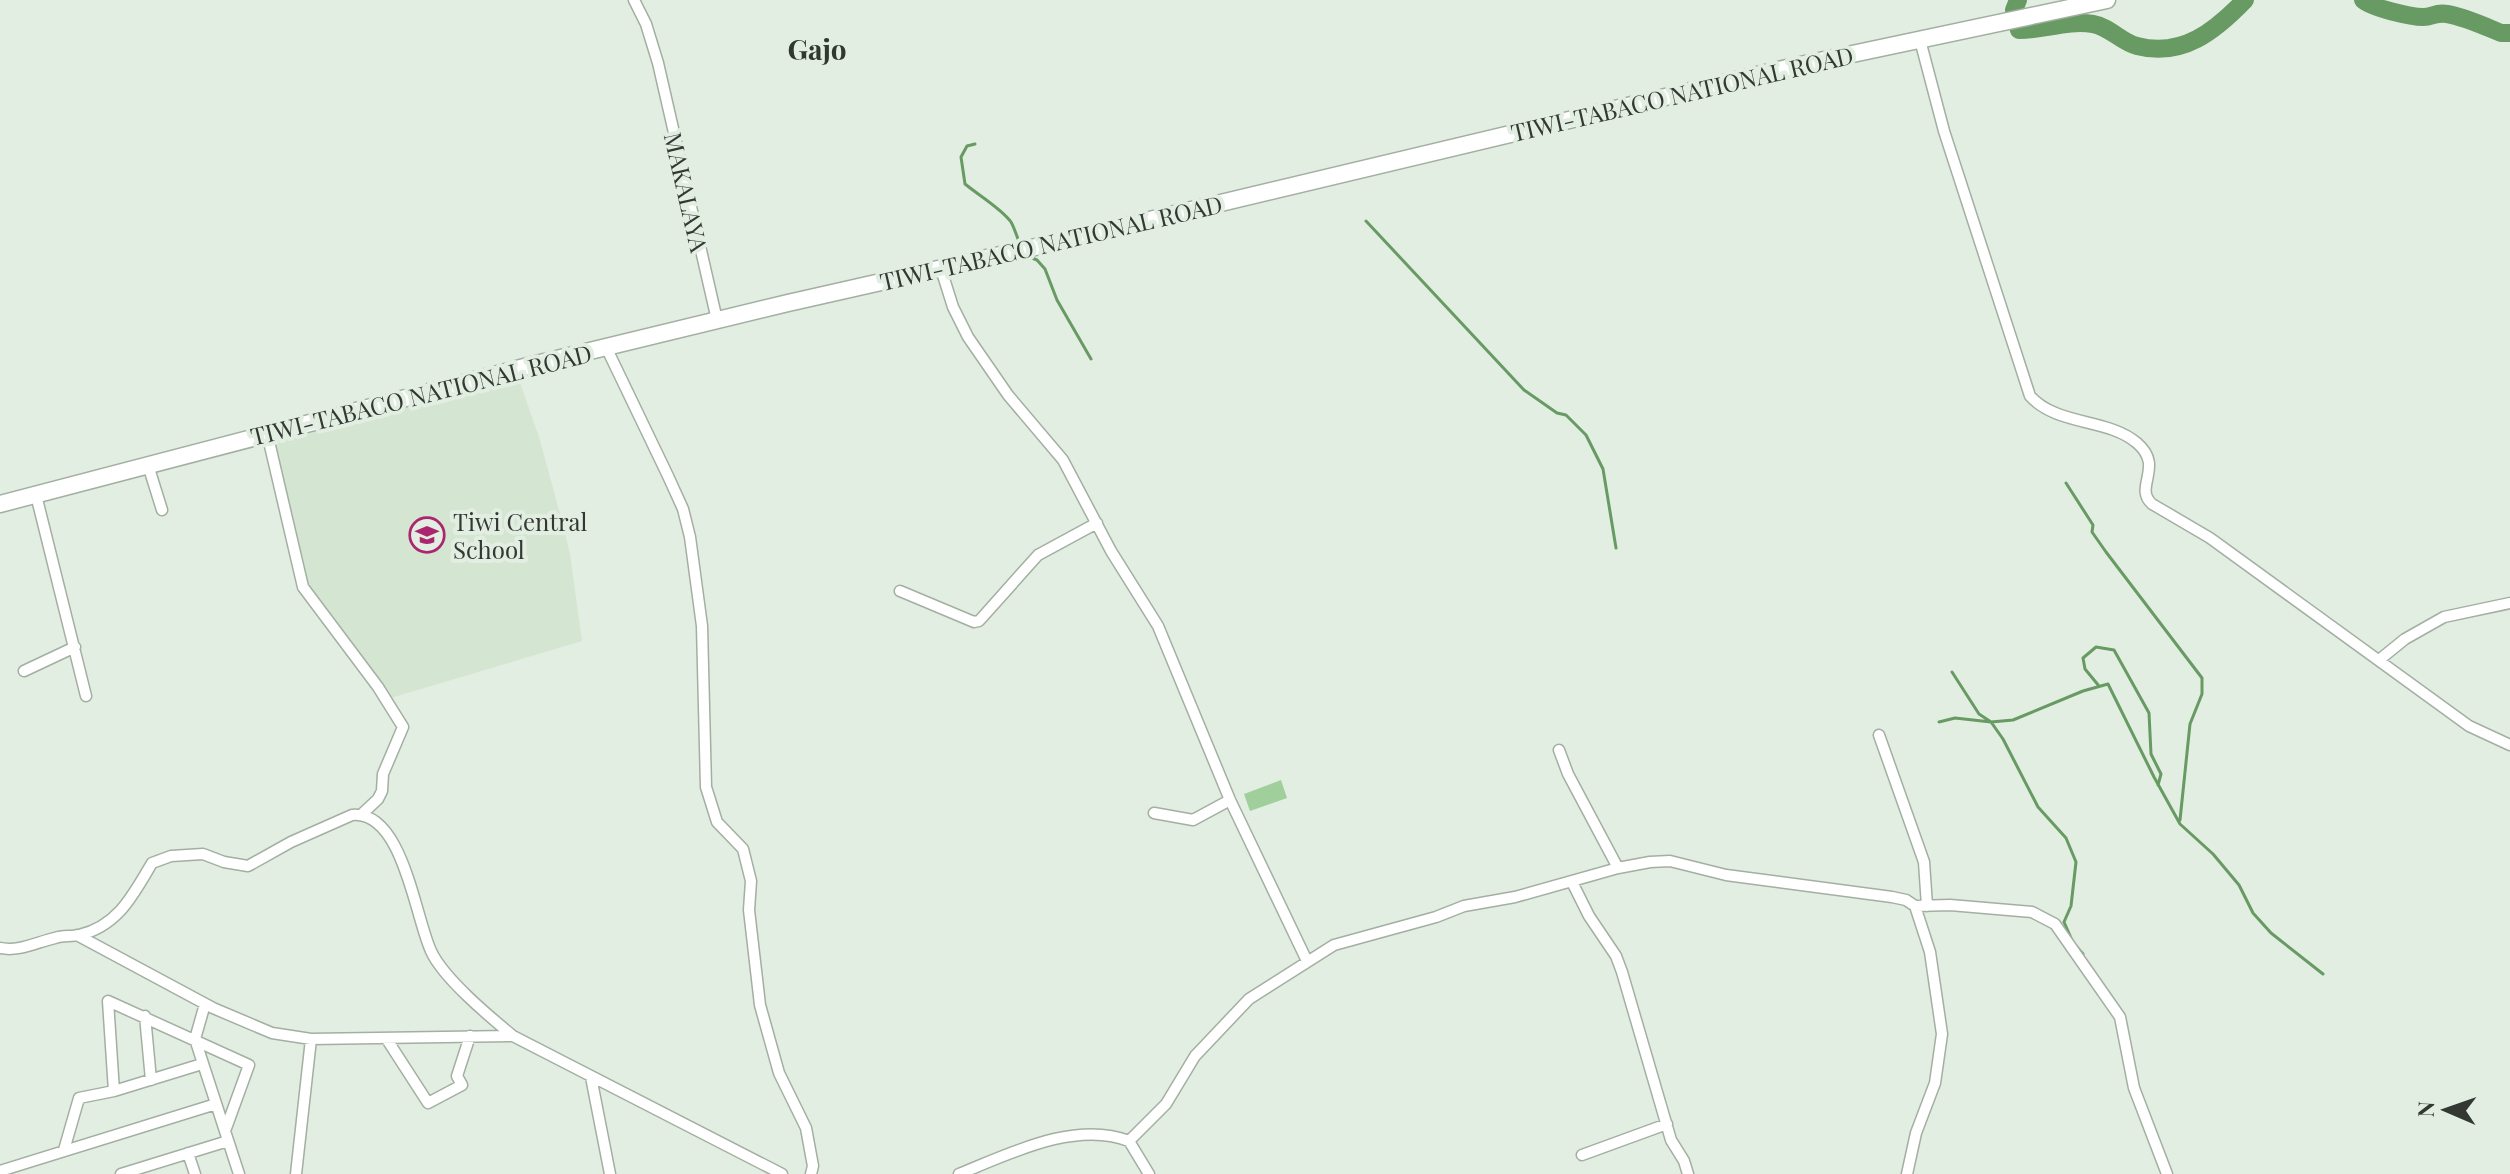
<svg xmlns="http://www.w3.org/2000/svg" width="2510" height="1174" font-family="'Playfair Display',serif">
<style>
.built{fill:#d4e5d2}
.green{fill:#a0cf9c}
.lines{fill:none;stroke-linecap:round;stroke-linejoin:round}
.stream{stroke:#689a64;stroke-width:3}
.river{stroke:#689a64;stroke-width:18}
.minor-casing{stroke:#a3afa2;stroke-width:13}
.primary-casing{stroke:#a3afa2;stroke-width:19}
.minor{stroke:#fff;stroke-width:10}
.primary{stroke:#fff;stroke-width:16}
.labels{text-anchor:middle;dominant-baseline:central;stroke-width:8;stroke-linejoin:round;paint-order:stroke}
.street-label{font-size:24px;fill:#333833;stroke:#e2eee1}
.poi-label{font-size:24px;fill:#333833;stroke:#e2eee1;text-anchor:start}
.quarter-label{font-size:28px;font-weight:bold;fill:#2f392f;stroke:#e2eee1}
</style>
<rect width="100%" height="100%" fill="#e2eee1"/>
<!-- built -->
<path class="built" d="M518 377 539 437 560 514 570 554 582 641 384 700 300 588 268 442Z"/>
<!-- green -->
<path class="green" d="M1281 780 1287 798 1250 811 1244 794Z"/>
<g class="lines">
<!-- stream -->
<path class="stream" d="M975 144 967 146 961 157 965 184C977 194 1002 209 1011 222 1015 229 1017 238 1021 246
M1366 221 1524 390 1557 413 1566 415 1586 435 1603 469 1616 548
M1027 256 1037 260 1045 269 1057 300 1091 359
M2066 483 2093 525 2092 532 2106 552 2202 678V694L2190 724 2180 820
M1952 672 1979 714 1991 722 2003 739 2038 807 2066 838 2076 862 2071 906 2064 922 2071 938
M2099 686 2085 669 2083 658 2096 647 2114 650 2149 713 2151 754 2161 774 2158 785
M1939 722 1955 718 1991 722 2013 720 2083 691 2108 684 2154 777 2180 824 2213 854 2239 885 2253 913 2271 933 2323 974
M2075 945 2083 954"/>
<!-- river -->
<path class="river" d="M2018 0 2014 10 2019 30C2044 30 2067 20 2093 24 2110 27 2121 42 2137 46 2183 58 2216 30 2245 0
M2363 0C2371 8 2412 17 2423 17 2433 17 2435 12 2447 14 2465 17 2484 26 2501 33H2510"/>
<defs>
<path id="minor" d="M634 0 646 24 658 63 717 320
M1920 40 1944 131 2030 396C2057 426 2108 418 2137 443 2165 467 2133 487 2152 504L2210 538 2469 726 2510 745
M941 269 953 307 968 337 1008 395 1063 460 1111 551 1158 626 1230 800 1307 961
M606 347 668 476 683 509 690 537 702 626 706 787 717 822 743 849 751 881 749 910 760 1005 779 1073 806 1128 813 1166 811 1174
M267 433 303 587 378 687 403 727 383 774 382 791 378 799 362 814
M148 465 162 510
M36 495 86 696
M900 591 974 622 979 621 1038 555 1097 523
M2379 660 2405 639 2444 617 2510 603
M24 671 75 647
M1879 735 1924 862 1927 906
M1559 750 1568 774 1618 868
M1154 813 1193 820 1230 800
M1572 882 1589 916 1616 956 1622 972 1671 1140 1684 1161 1688 1174
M77 935 213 1008 272 1033 311 1039 513 1036
M0 948C19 952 37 942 55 938 63 935 71 937 79 935 118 926 133 895 152 863L171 856 203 854 224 862 248 866 291 842 352 815C403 810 415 917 431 951 443 978 490 1017 513 1036L782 1174
M205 1004 195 1039 239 1174
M145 1016 151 1080
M386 1038 428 1103 462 1085 457 1076 470 1036
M591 1077 610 1174
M114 1091 108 1001 249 1065 225 1131
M1129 1141 1149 1174
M64 1150 79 1098 114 1091 202 1064
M188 1153 195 1174
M1582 1155 1667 1124
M0 1171 216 1104
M121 1174 228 1141
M296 1174 311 1039
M959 1174C1009 1154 1075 1120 1129 1141L1166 1104 1195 1056 1249 999 1334 945 1436 917 1464 906 1515 897 1618 868 1650 862 1670 861 1726 875 1892 897 1906 900 1915 906 1950 905 2032 912 2055 924 2120 1017 2134 1088 2167 1174
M1907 1174 1916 1133 1935 1083 1942 1034 1930 952 1915 906"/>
<path id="primary" d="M0 504 528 366 788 303 1053 243 1791 67 2107 0"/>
</defs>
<!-- minor casing -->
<use href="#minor" class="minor-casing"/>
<!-- primary casing -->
<use href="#primary" class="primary-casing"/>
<!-- minor -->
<use href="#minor" class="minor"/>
<!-- primary -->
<use href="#primary" class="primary"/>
</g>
<!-- icons -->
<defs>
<symbol id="school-ring" viewBox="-11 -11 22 22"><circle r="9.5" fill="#e2eee1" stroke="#ab266e" stroke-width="1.5"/><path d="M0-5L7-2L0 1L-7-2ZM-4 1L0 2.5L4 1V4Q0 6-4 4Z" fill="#ab266e"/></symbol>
</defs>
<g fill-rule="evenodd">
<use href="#school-ring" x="407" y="515" width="40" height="40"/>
</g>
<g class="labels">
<!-- street labels -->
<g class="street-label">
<text transform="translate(1682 93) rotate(-13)">TIWI-TABACO NATIONAL ROAD</text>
<text transform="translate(687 192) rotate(77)">MAKALAYA</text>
<text transform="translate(1051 242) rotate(-13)">TIWI-TABACO NATIONAL ROAD</text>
<text transform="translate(421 394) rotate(-14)">TIWI-TABACO NATIONAL ROAD</text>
</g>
<!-- poi labels -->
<g class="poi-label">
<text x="453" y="521">Tiwi Central<tspan x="453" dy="28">School</tspan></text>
</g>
<!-- quarter labels -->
<g class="quarter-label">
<text x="817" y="48">Gajo</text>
</g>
</g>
<!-- north arrow -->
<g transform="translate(2446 1110) rotate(272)" stroke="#e2eee1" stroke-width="6" paint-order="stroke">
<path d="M0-6L14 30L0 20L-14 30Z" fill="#333833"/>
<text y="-12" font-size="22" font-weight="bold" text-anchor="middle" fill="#333833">N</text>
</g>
</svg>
